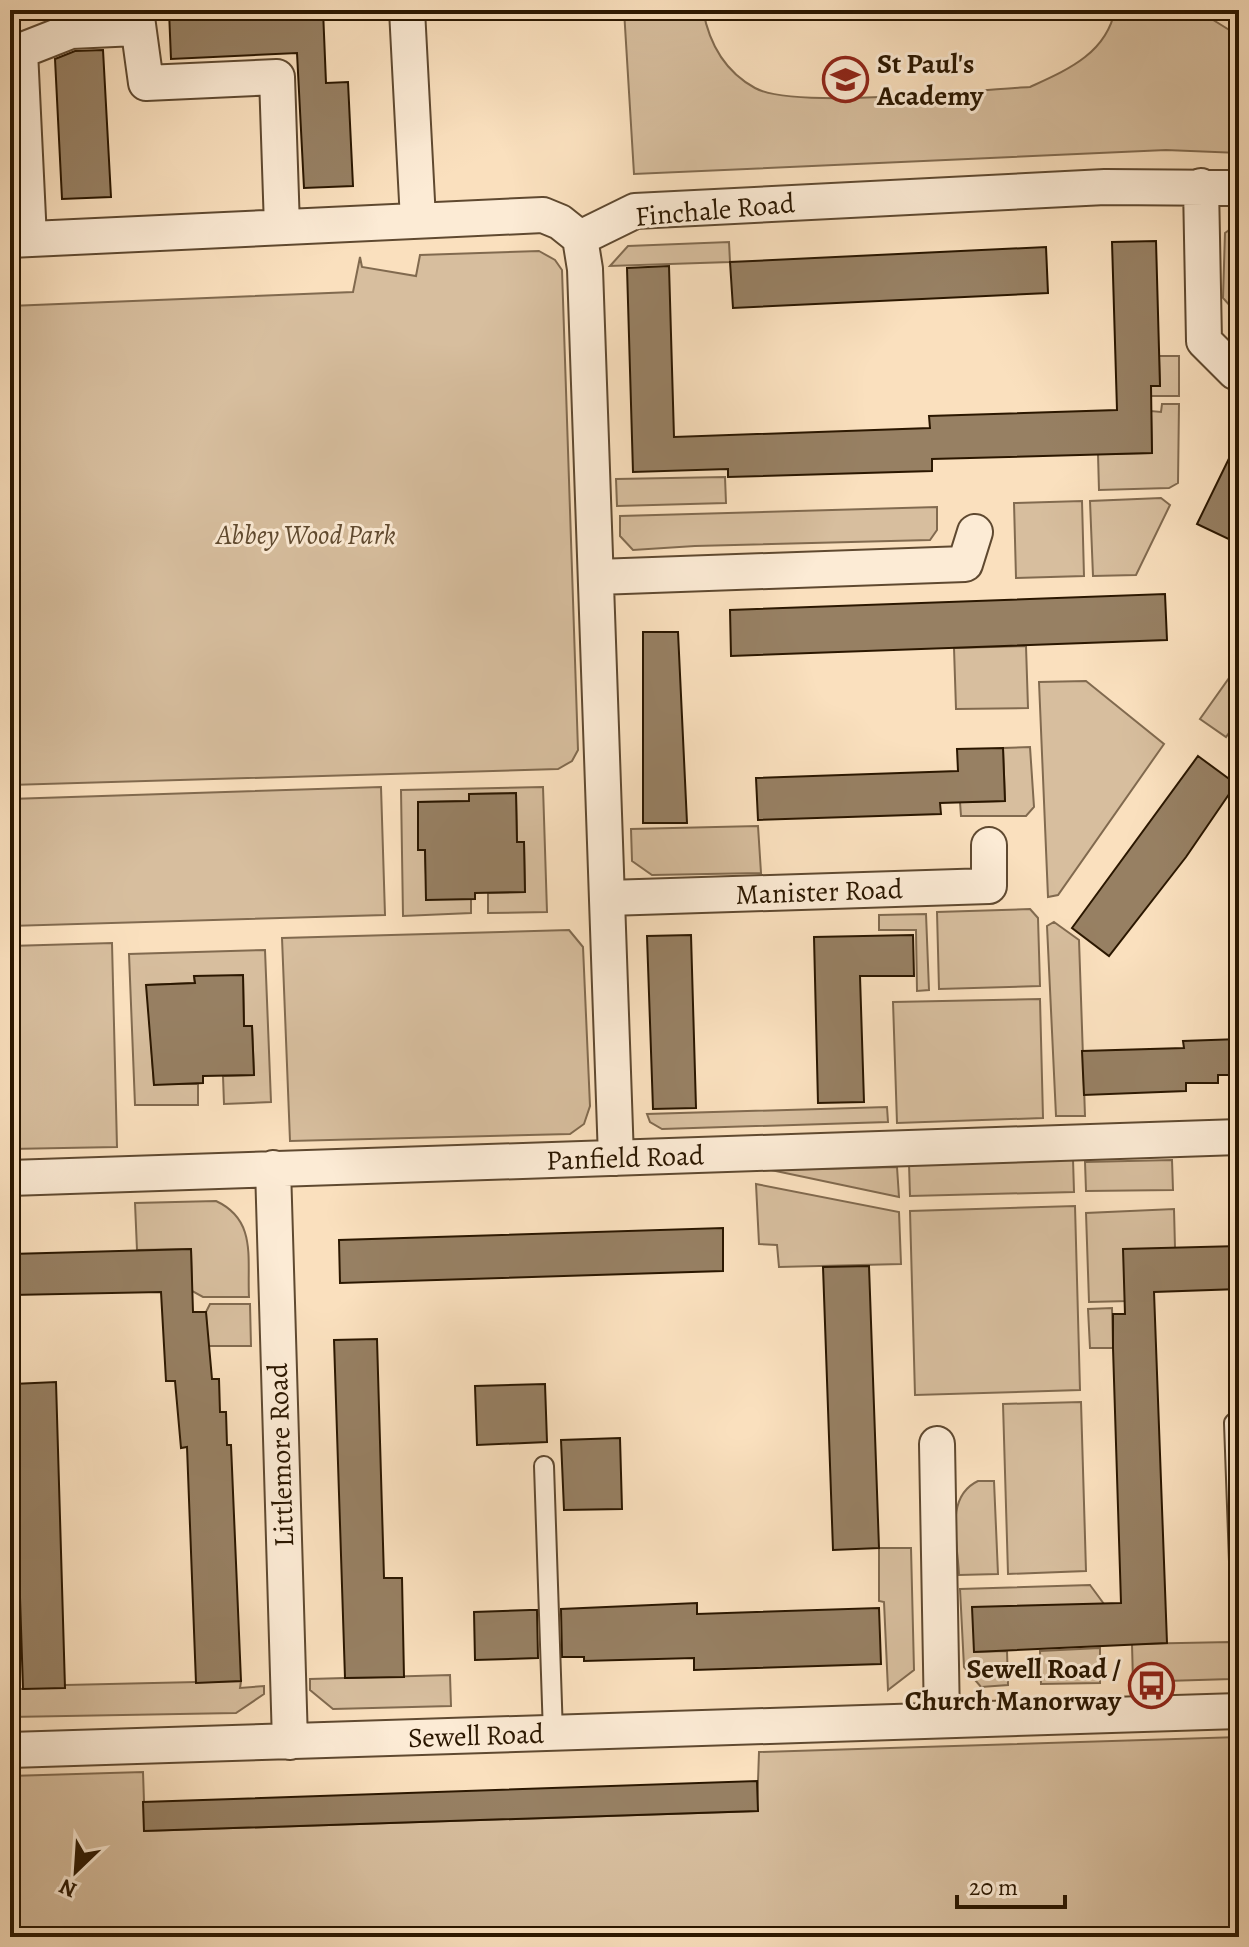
<svg xmlns="http://www.w3.org/2000/svg" width="1249" height="1947" font-family="Alegreya,serif">
<style>
.green{fill:#d7be9e;stroke:#816a4f;stroke-width:2}
.building{fill:#978063;stroke:#2b1700;stroke-width:2}
.lines{fill:none;stroke-linecap:round;stroke-linejoin:round}
.lane-casing{stroke:#5f4930;stroke-width:22}
.street-casing{stroke:#5f4930;stroke-width:38}
.lane{stroke:#fcebd5;stroke-width:18}
.street{stroke:#fcebd5;stroke-width:34}
.labels{text-anchor:middle;dominant-baseline:central;stroke-width:6;stroke-linejoin:round;paint-order:stroke}
.poi-label{font-size:28px;font-weight:bold;fill:#2b1700;stroke:#fcebd5;text-anchor:start}
.street-label{font-size:28px;fill:#2b1700;stroke:#fcebd5}
.park-label{font-size:28px;font-style:italic;fill:#5f492f;stroke:#fcebd5}
</style>
<rect width="100%" height="100%" fill="#fae0be"/>
<filter id="stains"><feTurbulence type="fractalNoise" baseFrequency=".0025" numOctaves="4"/><feColorMatrix values="0 0 0 0 .2 0 0 0 0 .09 0 0 0 0 .02 0 0 0 .5 -.17"/></filter>
<radialGradient id="worn" r=".72"><stop offset=".6" stop-color="#630" stop-opacity="0"/><stop offset="1" stop-color="#630" stop-opacity=".3"/></radialGradient>
<!-- green -->
<path class="green" d="M624 10H703C709 43 724 71 755 88 794 110 975 90 1030 87 1067 70 1106 54 1115 10H1197L1239 36V153L1166 150 634 174Z
M1239 223V316L1223 298 1225 233Z
M729 242 730 262 610 266 628 246Z
M539 251 555 260 562 270 578 750 572 761 558 769 10 785V306L353 292 360 257 362 267 416 276 420 255Z
M1159 356H1179V396H1142V386H1160Z
M1162 404H1179L1178 483 1169 488 1099 490 1098 454 1152 453 1151 411 1161 412Z
M725 477 726 503 617 506 616 479Z
M1161 498 1170 505 1136 575 1093 576 1090 501Z
M1082 501 1084 576 1016 578 1014 503Z
M937 507V530L930 540 695 546 633 550 620 536V516Z
M1026 646 1028 708 956 709 954 648Z
M1239 664V719L1226 737 1200 719Z
M1086 681 1164 744 1058 895 1048 897 1039 682Z
M1030 747 1034 807 1026 816H961L960 802 1005 801 1003 748Z
M381 787 385 915 10 926V799Z
M543 787 547 912 488 913V893L525 892 524 843 517 842 516 793 469 794V801L418 802V849L425 850 427 899H471V913L403 916 401 790Z
M758 826 761 873 652 875 632 861 631 829Z
M1030 909 1038 918 1040 986 939 989 937 912Z
M926 914 929 990 917 991 916 930H879V915Z
M1054 922 1079 940 1085 1116H1056L1047 926Z
M569 930 583 947 590 1106 584 1124 570 1134 290 1141 282 938Z
M112 943 117 1147 10 1149V946Z
M265 950 271 1102 224 1104 223 1076 254 1075 252 1026H244L243 976 194 977 195 983 147 985 154 1084H198V1105H135L129 954Z
M1040 999 1043 1118 897 1123 893 1002Z
M887 1107 888 1122 662 1129 650 1122 647 1114Z
M1073 1159 1074 1192 910 1196 909 1164Z
M1172 1160 1173 1190 1086 1191 1085 1162Z
M897 1167 899 1197 771 1170Z
M756 1184 899 1212 901 1264 779 1267 777 1245 759 1244Z
M216 1201C257 1220 247 1258 249 1297H203L192 1291 191 1249 137 1250 135 1203Z
M1075 1206 1080 1390 915 1395 910 1211Z
M1174 1209 1175 1248 1129 1301 1089 1302 1086 1213Z
M210 1304H250L251 1346H207L206 1312Z
M1112 1308 1113 1348H1090L1088 1309Z
M1081 1402 1086 1571 1008 1574 1003 1404Z
M978 1481H994L998 1574 959 1575C958 1543 944 1497 978 1481Z
M879 1548H911L914 1670 888 1690 884 1602 879 1601Z
M1090 1585 1104 1604 974 1652 1007 1651 1008 1685 981 1687 964 1667 960 1589Z
M1230 1642 1231 1679 1133 1682 1132 1644Z
M1100 1648V1683L1041 1684 1040 1651Z
M450 1675 451 1706 333 1709 310 1690V1679Z
M241 1681 240 1688 264 1686V1694L236 1713 10 1717V1690L65 1685Z
M1239 1737V1937H10V1776L143 1772 145 1831 757 1811 759 1752Z"/>
<!-- building -->
<path class="building" d="M323 10 326 83 348 82 353 186 304 188 297 53 171 59 169 11Z
M103 50 111 197 62 199 55 59 75 51Z
M1156 241 1160 386H1151L1152 453 932 459V471L728 477V469L633 472 627 268 669 266 674 437 930 428 929 416 1117 410 1112 242Z
M1046 247 1048 293 733 308 730 262Z
M1239 438V544L1197 524Z
M1165 594 1167 640 731 656 730 610Z
M643 632H678L687 823H643Z
M1003 748 1005 801 940 803 941 814 758 820 756 778 958 771 957 749Z
M1198 756 1236 784 1186 857 1109 956 1072 928Z
M516 793 517 842H524L525 892 475 893V899L426 900 425 850H418V802L469 801V794Z
M691 935 696 1108 653 1109 647 936Z
M913 935 914 976H860L864 1102 818 1103 814 937Z
M243 975 244 1026H252L254 1075 203 1076V1083L154 1085 146 985 195 983 194 976Z
M1239 1039V1075H1218V1083H1186V1091L1084 1095 1082 1051 1184 1048 1183 1041Z
M723 1228V1271L340 1283 339 1240Z
M1239 1246V1289L1154 1292 1167 1643 974 1652 972 1607 1121 1603 1113 1348V1314H1125L1123 1249Z
M191 1249 193 1312H206L212 1379H219L220 1412H226L227 1445H231L241 1681 196 1683 187 1447 181 1448 175 1381H166L161 1292 12 1295 11 1254Z
M869 1266 879 1548 833 1550 823 1267Z
M377 1339 384 1578H402L404 1677 345 1678 334 1340Z
M56 1382 65 1688 23 1689 13 1384Z
M545 1384 547 1442 477 1445 475 1386Z
M620 1438 622 1509 564 1510 561 1440Z
M697 1603V1614L879 1608 881 1664 694 1670V1658L584 1661V1657H562L561 1609Z
M530 1610H537L538 1658 475 1660 474 1612Z
M757 1781 758 1811 144 1831 143 1802Z"/>
<g class="lines">
<defs>
<path id="lane" d="M1239 1423H1234L1239 1561
M544 1466 553 1734"/>
<path id="street" d="M136 10 146 83 277 77 282 227
M407 10 418 220
M1201 186 1204 341 1235 372
M580 238 585 269 616 1158
M580 238 635 211 1105 187 1239 188
M29 239 20 51 71 31 136 28
M10 240 543 215 560 222 580 238
M597 577 965 564 975 532
M608 898 989 886V845
M273 1168 290 1742
M10 1178 1239 1137
M937 1444 942 1720
M10 1750 1239 1711"/>
</defs>
<!-- lane casing -->
<use href="#lane" class="lane-casing"/>
<!-- street casing -->
<use href="#street" class="street-casing"/>
<!-- lane -->
<use href="#lane" class="lane"/>
<!-- street -->
<use href="#street" class="street"/>
</g>
<!-- icons -->
<defs>
<symbol id="school-ring" viewBox="-11 -11 22 22"><circle r="9.5" fill="#fcebd5" stroke="#8f2418" stroke-width="1.5"/><path d="M0-5L7-2L0 1L-7-2ZM-4 1L0 2.5L4 1V4Q0 6-4 4Z" fill="#8f2418"/></symbol>
<symbol id="bus-ring" viewBox="-11 -11 22 22"><circle r="9.5" fill="#fcebd5" stroke="#8f2418" stroke-width="1.5"/><path d="M-5-6H5V4H4V6H2V4H-2V6H-4V4H-5ZM-3.5-4V0h7V-4ZM-3.5 1.2v1.5H-2V1.2ZM2 1.2v1.5H3.5V1.2Z" fill="#8f2418"/></symbol>
</defs>
<g fill-rule="evenodd">
<use href="#school-ring" x="820" y="54" width="51" height="51"/>
<use href="#bus-ring" x="1126" y="1660" width="51" height="51"/>
</g>
<g class="labels">
<!-- poi labels -->
<g class="poi-label">
<text x="877" y="64">St Paul's<tspan x="877" dy="32">Academy</tspan></text>
<text x="1121" y="1669" text-anchor="end">Sewell Road /<tspan x="1121" dy="32">Church Manorway</tspan></text>
</g>
<!-- street labels -->
<g class="street-label">
<text transform="translate(715 210) rotate(-5)">Finchale Road</text>
<text transform="translate(819 892) rotate(-2)">Manister Road</text>
<text transform="translate(625 1158) rotate(-2)">Panfield Road</text>
<text transform="translate(281 1455) rotate(-92)">Littlemore Road</text>
<text transform="translate(476 1736) rotate(-2)">Sewell Road</text>
</g>
<!-- park labels -->
<g class="park-label">
<text x="306" y="535">Abbey Wood Park</text>
</g>
</g>
<!-- margin -->
<rect width="1249" height="1947" fill="none" stroke="#fae0be" stroke-width="40"/>
<rect x="12" y="12" width="1225" height="1923" fill="none" stroke="#2b1700" stroke-width="4"/>
<rect x="20" y="20" width="1209" height="1907" fill="none" stroke="#2b1700" stroke-width="2"/>
<!-- north arrow -->
<g transform="translate(76 1871) rotate(205)" stroke="#fcebd5" stroke-width="6" paint-order="stroke">
<path d="M0-6L14 30L0 20L-14 30Z" fill="#2b1700"/>
<text y="-12" font-size="22" font-weight="bold" text-anchor="middle" fill="#2b1700">N</text>
</g>
<!-- scale -->
<path d="M957 1895v12h108v-12" fill="none" stroke="#2b1700" stroke-width="4"/>
<text x="969" y="1895" font-size="24" fill="#2b1700" stroke="#fcebd5" stroke-width="6" paint-order="stroke">20 m</text>
<rect width="100%" height="100%" filter="url(#stains)"/>
<rect width="100%" height="100%" fill="url(#worn)"/>
</svg>
